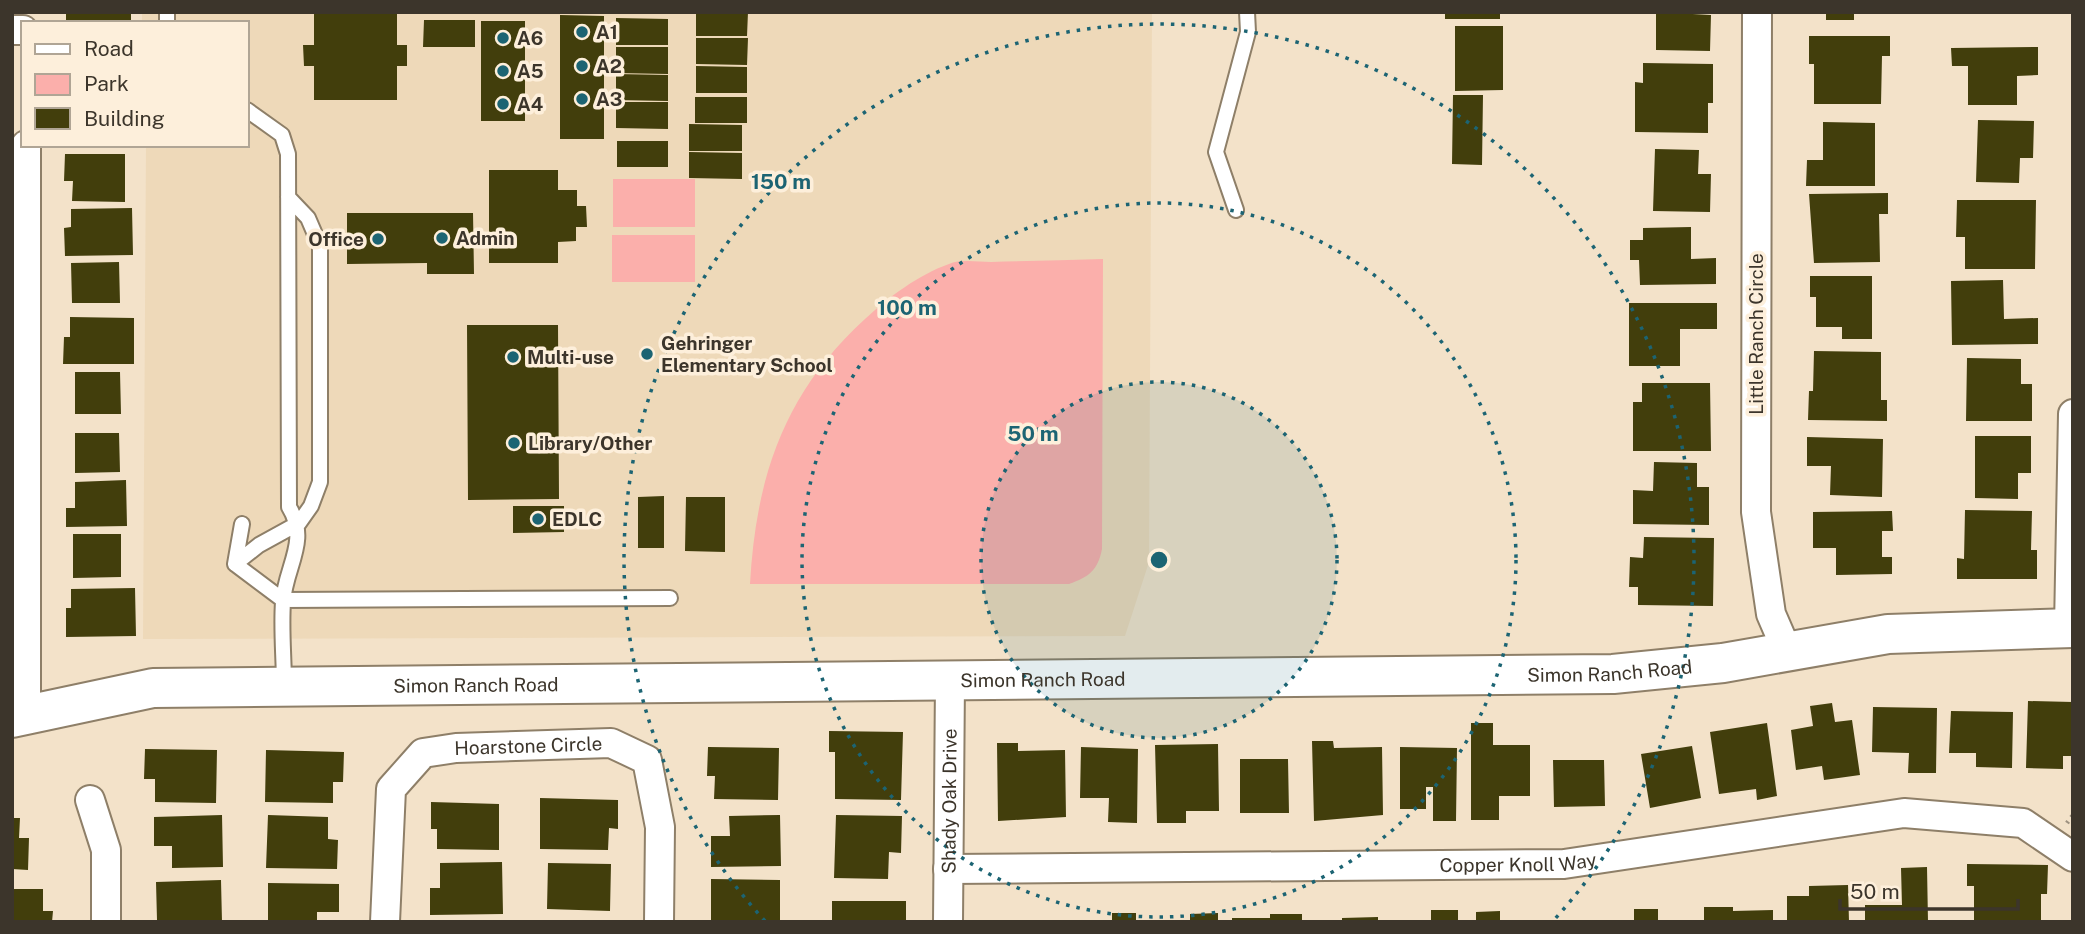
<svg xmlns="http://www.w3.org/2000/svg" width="2085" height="934" font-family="'Public Sans',sans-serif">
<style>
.built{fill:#eed9b9}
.green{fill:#fbafab}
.building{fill:#423e0c}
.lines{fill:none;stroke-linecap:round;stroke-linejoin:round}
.lane-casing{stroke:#8e7f68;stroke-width:18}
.street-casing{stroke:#8e7f68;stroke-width:32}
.secondary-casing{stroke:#8e7f68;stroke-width:42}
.path{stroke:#9e9280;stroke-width:4.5;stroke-dasharray:2 5;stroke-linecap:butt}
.lane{stroke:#fff;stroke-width:14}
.street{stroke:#fff;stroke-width:28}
.secondary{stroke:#fff;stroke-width:38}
.ring{fill:none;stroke:#1c6473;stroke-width:3.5;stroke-dasharray:3.5 7}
.poi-dot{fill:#1c6473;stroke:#fdefdb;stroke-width:2.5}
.labels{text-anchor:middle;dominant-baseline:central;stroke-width:7;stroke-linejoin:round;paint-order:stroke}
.poi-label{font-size:19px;font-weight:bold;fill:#3c352b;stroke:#fdefdb;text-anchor:start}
.street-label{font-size:19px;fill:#3c352b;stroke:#fdefdb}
.centre{fill:#1c6473;stroke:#fdefdb;stroke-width:3.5}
.ring-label{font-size:21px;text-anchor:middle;font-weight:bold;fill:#1c6473;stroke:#fdefdb;stroke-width:7;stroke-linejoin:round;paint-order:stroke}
</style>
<rect width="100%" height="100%" fill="#f3e2c9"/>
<!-- built -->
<path class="built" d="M142 12H1152L1149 562 1125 636 143 639 146 145H247V23H142Z"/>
<!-- green -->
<path class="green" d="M613 179H695V227H613Z
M612 235H695V282H612Z
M1103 259 1102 549C1098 570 1089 577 1069 584H750C756 477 784 393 865 319 889 297 918 275 949 264 960 259 978 262 991 262 1028 261 1065 260 1103 259Z"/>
<!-- building -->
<path class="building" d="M66 12H131V23H66Z
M314 12H397V45H407V66H397V100H314V66H304L303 45H314Z
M696 12H748L747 36H696Z
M1445 12H1500V19H1445Z
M1656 12 1711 15 1710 51 1656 50Z
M1826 12H1854V20H1826Z
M560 15 604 16V139H560Z
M616 18 668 19V45H616Z
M424 20H475V47H423Z
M481 21H525V121H481Z
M1455 26H1503V90L1455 91Z
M1809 36H1890V56H1882L1881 104H1814V64H1809Z
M696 38H748L747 65 696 64Z
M616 47H668V74L616 73Z
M2038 47V75L2017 76V105H1968V66H1952L1951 48Z
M1643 63 1713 64V103H1708V133L1635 132V82L1643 83Z
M696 66 747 67V93H696Z
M616 74 668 75V101L616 100Z
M1453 95H1483L1482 165 1452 164Z
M695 97H747V123H695Z
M616 102H668V129L616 128Z
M1978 120 2034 121 2033 158H2020L2019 183 1976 182Z
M1823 122 1875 123V186H1806L1807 160H1823Z
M689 124 742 125V151H689Z
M617 141H668V167H617Z
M1655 149 1699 150 1698 174H1711L1710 212 1653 211Z
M689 152 742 153V179L689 178Z
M65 154H125V202L72 201 73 181H64Z
M489 170H558V190H577V206H586L587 227H576V241L558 242V263H489Z
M1888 193V214H1879L1880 262 1814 263 1809 194Z
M1957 200H2036L2035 269H1965V237H1956Z
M132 208 133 255 65 256 64 228 71 227V209Z
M347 213H473L474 274H427V263L347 264Z
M1691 227V259L1716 258V284L1640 285 1639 260H1630V240H1643V228Z
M119 262 120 303H72L71 263Z
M1810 276H1872V339H1842V327H1816V297H1810Z
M2003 280 2004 319 2038 318V344L1952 345 1951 281Z
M1629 303H1717V329H1680V366H1629Z
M70 317 134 318V364H63L64 337H70Z
M467 325H558L559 499 468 500Z
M1814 351 1881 352V400H1887V421L1808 420 1809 391H1813Z
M1967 358 2021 359V384H2032V421H1966Z
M75 372H120L121 414H75Z
M1642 383H1710L1711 451H1633V402H1642Z
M75 433H119L120 472 75 473Z
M1975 436H2031V473H2018V499L1975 498Z
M1807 437 1883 439 1882 497 1830 495 1831 466H1807Z
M1654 462 1697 463V487H1709V525L1633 524V490L1653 491Z
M126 480 127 526 66 527V508H75V482Z
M664 496V548H638V497Z
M686 497H725V552L685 551Z
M513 506H564V532L513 533Z
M1965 510 2032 511 2031 550H2037V579H1957V558L1964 559Z
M1892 511 1893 531H1882V557H1892V574L1836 575V548H1813V512Z
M73 534H121V577L73 578Z
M1644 537 1714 538 1713 606 1638 605V587H1629L1630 557 1643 558Z
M135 588 136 636 66 637V608H71V589Z
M2028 701 2073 702V756H2063V769L2026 768Z
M1832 703 1835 722 1852 720 1860 775 1824 780 1822 766 1796 770 1791 730 1813 726 1810 706Z
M1873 707 1937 708 1936 773H1908L1909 753 1872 752Z
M1951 711 2013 712 2012 768 1976 767V753H1949Z
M1471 723H1493V745H1530V796H1499V820H1471Z
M1767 723 1777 796 1757 800 1756 789 1719 794 1710 732Z
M829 731 903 732 901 800 835 799V752H829Z
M1312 741H1333L1334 748 1382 747 1383 815 1314 821Z
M997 743H1018V751L1065 750 1066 817 998 821Z
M1218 744 1219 811H1186V823H1157L1155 745Z
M1692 746 1701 798 1650 808 1641 754Z
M708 747 779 748 778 800 714 799 715 776H707Z
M1081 747 1138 749 1137 823 1108 822 1109 798H1080Z
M1400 747 1457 748 1456 821H1433V787H1426V809H1400Z
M145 749 217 750 216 803 155 802V779H144Z
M266 750 344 752 343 782H333V803L265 802Z
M1240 759H1288L1289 813H1240Z
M1553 760H1604L1605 806 1554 807Z
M540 798 618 800V829L609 828 608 850 540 849Z
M431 802 499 804V850L437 849V829H431Z
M222 815 223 867 172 868V846H154V817Z
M268 815 328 817V839L338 840 337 869 266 868Z
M780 815 781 866 711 867V836H730L729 816Z
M836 815 902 816 901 853 889 852 888 879 834 878Z
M12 818H20L19 838H29L28 870 12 869Z
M502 862 503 914 430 915V888H440V863Z
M548 863 611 864 610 911 547 909Z
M1967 864 2048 865 2047 894H2041V922H1974V886H1967Z
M1927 867 1928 922H1865V905H1902L1901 868Z
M711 879 780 880V922H711Z
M221 880 222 922 157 920 156 882Z
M268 883 339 884V912H317V922H268Z
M1848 885 1849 922H1787V896H1809V886Z
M12 889H43V911H53L52 922H12Z
M832 901H906V922H832Z
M1704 907H1733V911L1773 910V922H1704Z
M1634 909H1658V922H1634Z
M1431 910H1458V922H1431Z
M1500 911V922H1476V912Z
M1112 913H1136V922H1112Z
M1218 913V922H1190V914Z
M1270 914H1302V922H1232V918H1270Z
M1378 917V922H1342V918Z"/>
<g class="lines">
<defs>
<path id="lane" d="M167 23V12
M247 110 282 135 288 154 289 507C310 541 285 567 283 602 281 630 284 658 284 686
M1236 210 1216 152 1248 32 1247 12
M235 564 283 600 670 598
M235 564 259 545 299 523 311 506 320 482V246L308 218 288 197
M235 564 242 524"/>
<g id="street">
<path d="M1757 12 1756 512 1771 614 1787 651"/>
<path d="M12 30H23"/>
<path d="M26 145V714"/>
<path d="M2069 628 2073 414"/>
<path d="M90 800 106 850V922"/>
<path id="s1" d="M948 869 1564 864 1904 813 2023 823 2073 857"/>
<path id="s2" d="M385 922 391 789 423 753 456 748 611 743 647 760 660 827 659 922"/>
<path id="s3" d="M948 922 950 680"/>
</g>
<g id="secondary">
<path id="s4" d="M12 718 153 688 1613 674 1723 663 1888 634 2073 628"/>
</g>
</defs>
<!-- lane casing -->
<use href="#lane" class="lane-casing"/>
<!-- street casing -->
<use href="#street" class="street-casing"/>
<!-- secondary casing -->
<use href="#secondary" class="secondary-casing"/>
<!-- path -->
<path class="path" d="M2067 823 2073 815"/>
<!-- lane -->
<use href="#lane" class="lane"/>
<!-- street -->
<use href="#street" class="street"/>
<!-- secondary -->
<use href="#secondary" class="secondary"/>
</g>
<!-- distance rings -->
<circle cx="1159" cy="560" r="178" fill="#1c6473" fill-opacity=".12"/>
<g class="ring">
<circle cx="1159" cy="560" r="178"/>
<circle cx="1159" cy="560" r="357"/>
<path d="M765 921A535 535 0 1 1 1553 921"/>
</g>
<!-- markers -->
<g class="poi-dot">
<circle cx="582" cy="32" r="7"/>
<circle cx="503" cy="38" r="7"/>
<circle cx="582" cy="66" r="7"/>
<circle cx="503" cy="71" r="7"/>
<circle cx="582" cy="99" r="7"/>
<circle cx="503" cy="104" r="7"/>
<circle cx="442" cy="238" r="7"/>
<circle cx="378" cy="239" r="7"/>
<circle cx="647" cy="354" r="7"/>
<circle cx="513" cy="357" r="7"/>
<circle cx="514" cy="443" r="7"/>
<circle cx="538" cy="519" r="7"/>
</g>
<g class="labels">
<!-- poi labels -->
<g class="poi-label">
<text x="596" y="32">A1</text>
<text x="517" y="38">A6</text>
<text x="596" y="66">A2</text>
<text x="517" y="71">A5</text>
<text x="596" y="99">A3</text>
<text x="517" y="104">A4</text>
<text x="456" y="238">Admin</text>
<text x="364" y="239" text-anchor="end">Office</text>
<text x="661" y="343">Gehringer<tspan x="661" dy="22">Elementary School</tspan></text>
<text x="527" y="357">Multi-use</text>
<text x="528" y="443">Library/Other</text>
<text x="552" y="519">EDLC</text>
</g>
<!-- street labels -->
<g class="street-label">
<text transform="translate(1756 334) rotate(-90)">Little Ranch Circle</text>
<text stroke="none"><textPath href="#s4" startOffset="1601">Simon Ranch Road</textPath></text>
<text stroke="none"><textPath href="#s4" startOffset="1034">Simon Ranch Road</textPath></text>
<text stroke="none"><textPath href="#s4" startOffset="467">Simon Ranch Road</textPath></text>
<text stroke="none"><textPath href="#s2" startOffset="287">Hoarstone Circle</textPath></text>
<text stroke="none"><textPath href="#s3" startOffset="121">Shady Oak Drive</textPath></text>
<text stroke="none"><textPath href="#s1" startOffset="570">Copper Knoll Way</textPath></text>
</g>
</g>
<circle cx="1159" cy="560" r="10" class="centre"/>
<g class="ring-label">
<text x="781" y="189">150 m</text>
<text x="907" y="315">100 m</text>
<text x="1033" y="441">50 m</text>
</g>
<!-- border -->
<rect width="2085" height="934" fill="none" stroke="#3c352b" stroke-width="28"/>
<!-- legend -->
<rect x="21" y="21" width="228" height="126" fill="#fdefdb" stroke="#b0a595" stroke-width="2"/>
<rect x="35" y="44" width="35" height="10" fill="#ffffff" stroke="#b0a595" stroke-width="2"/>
<text x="84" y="56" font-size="21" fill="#3c352b">Road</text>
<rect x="35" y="74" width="35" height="21" fill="#fbafab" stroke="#b0a595" stroke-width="2"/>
<text x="84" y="91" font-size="21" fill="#3c352b">Park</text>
<rect x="35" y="108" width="35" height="21" fill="#423e0c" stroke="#b0a595" stroke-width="2"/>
<text x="84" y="126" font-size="21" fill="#3c352b">Building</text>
<!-- scale -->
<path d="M1840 899v10h178v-10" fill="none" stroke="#3c352b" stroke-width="3.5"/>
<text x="1850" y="899" font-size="21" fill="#3c352b" stroke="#fdefdb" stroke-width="5" paint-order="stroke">50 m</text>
</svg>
